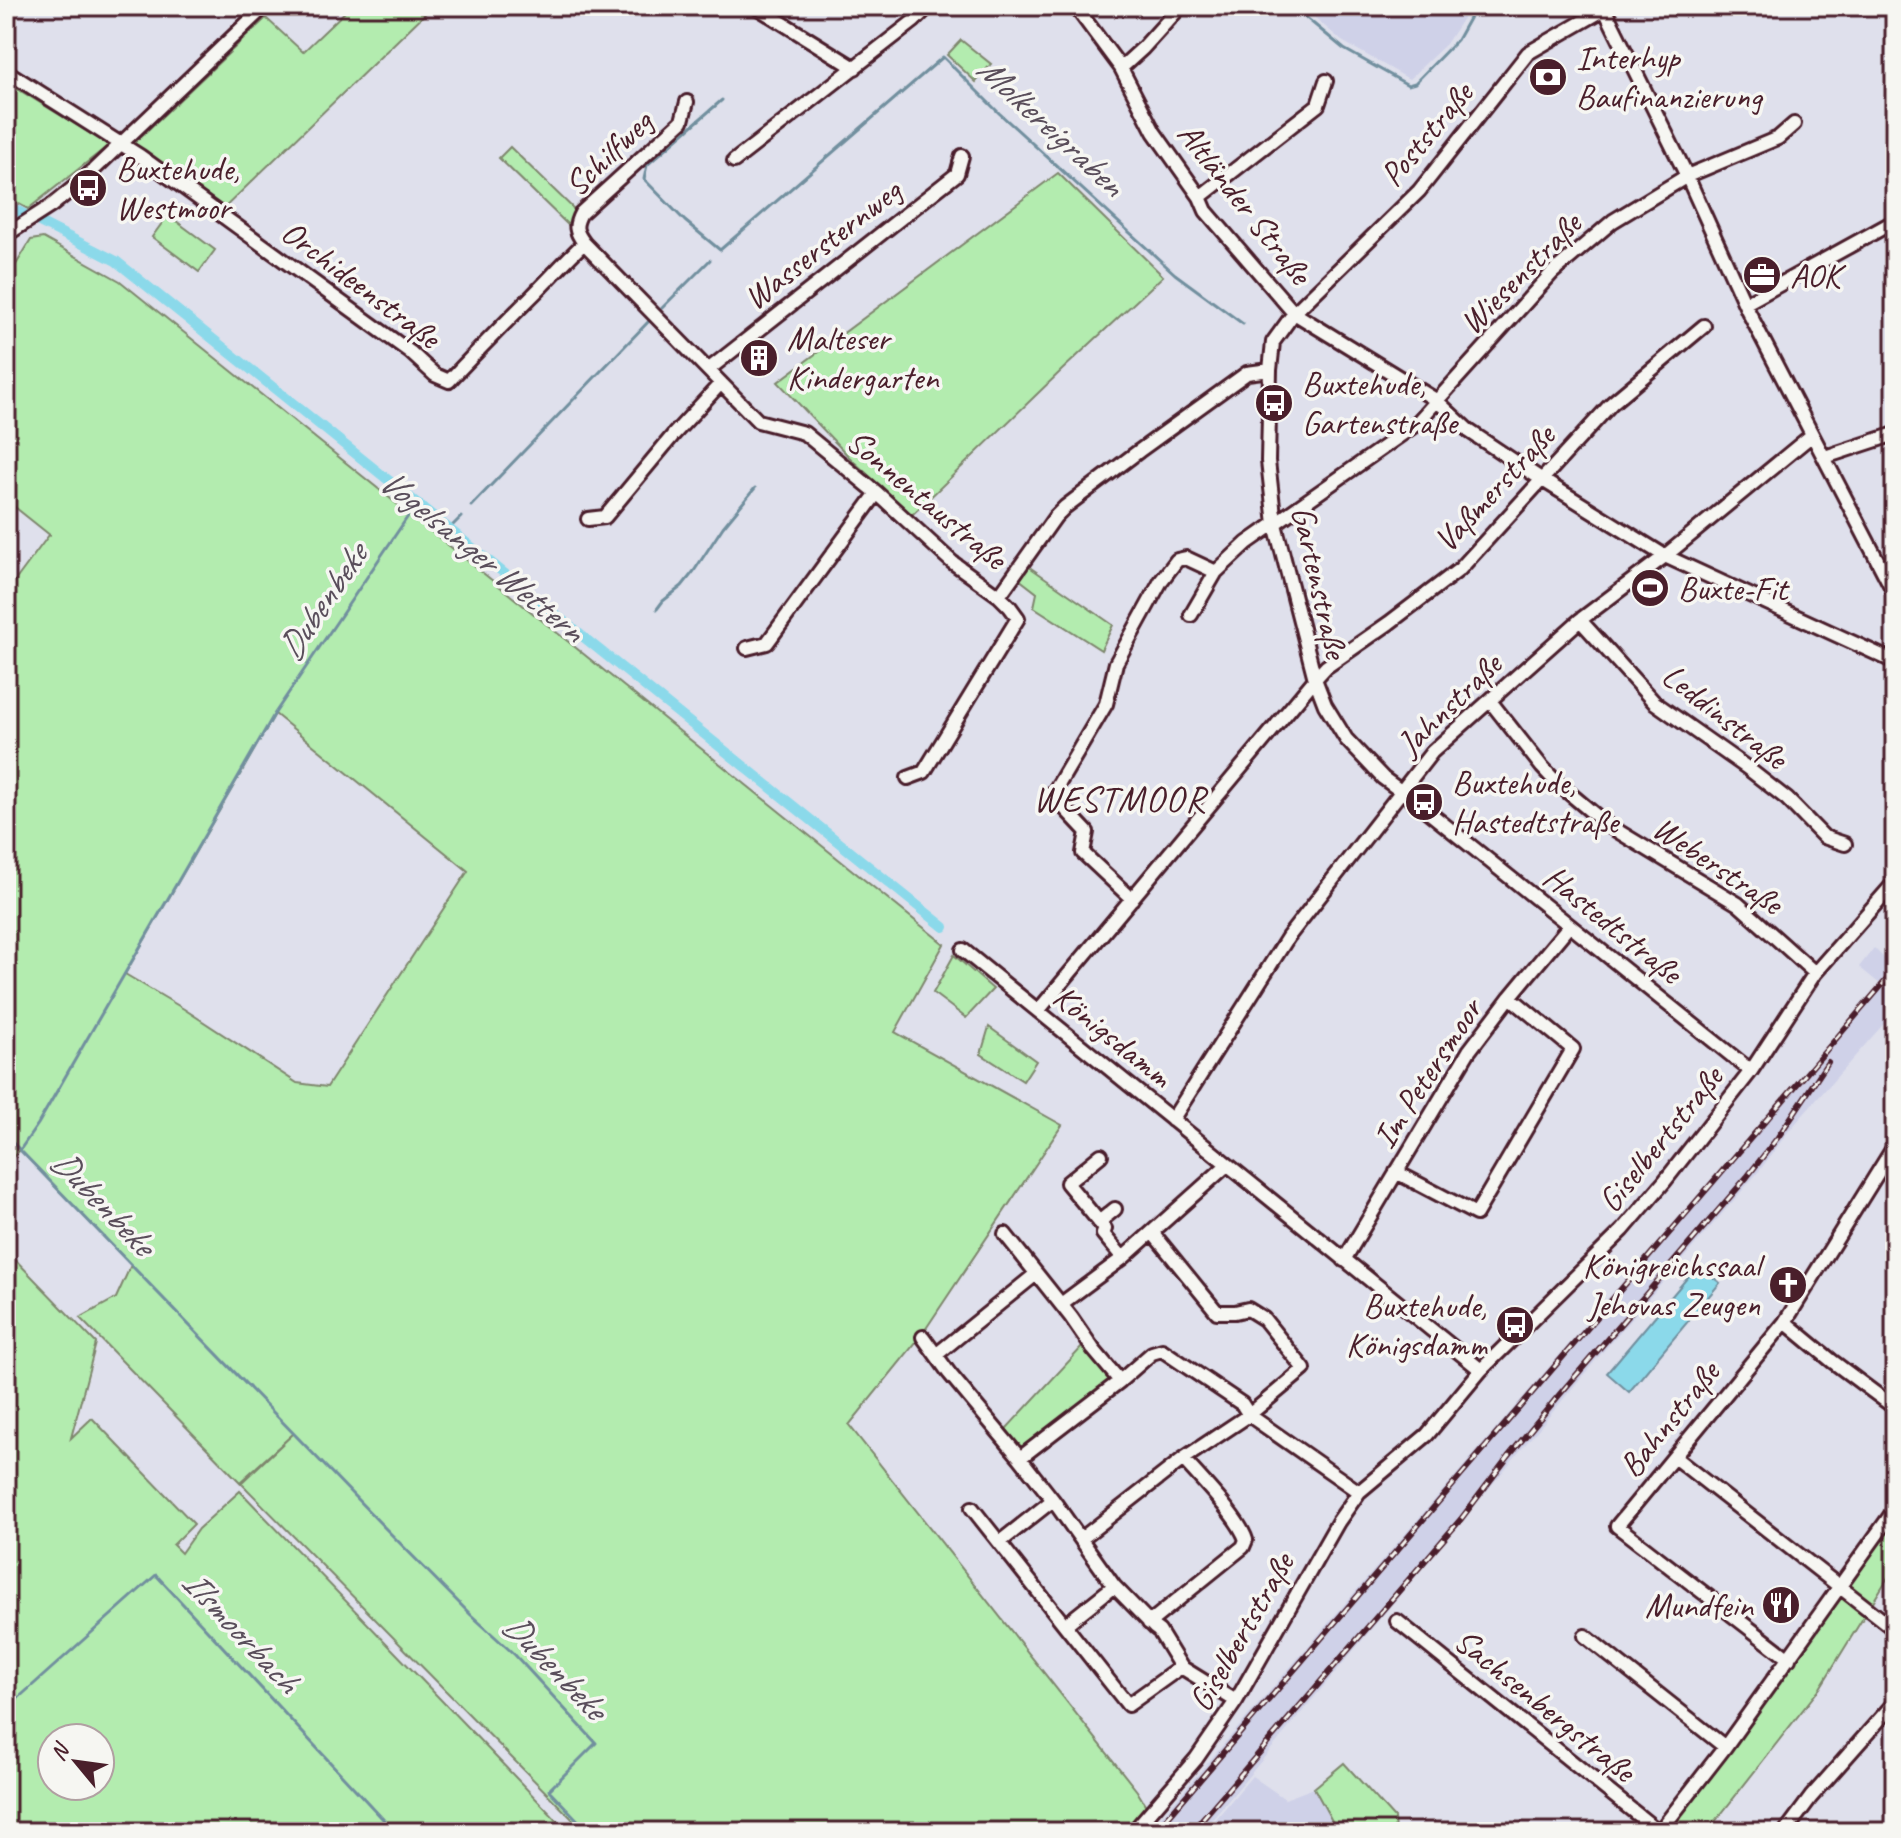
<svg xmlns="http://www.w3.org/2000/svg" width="1901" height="1838" font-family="Caveat,sans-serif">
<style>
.built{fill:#cfd1e8}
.green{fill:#b3ecaf;stroke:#7e866d;stroke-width:2;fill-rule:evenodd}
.water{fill:#8bd9ea;stroke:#718f9e;stroke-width:2}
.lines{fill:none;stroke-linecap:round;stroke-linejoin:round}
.stream{stroke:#718f9e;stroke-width:3}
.canal{stroke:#8bd9ea;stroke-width:10}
.minor-casing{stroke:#4a1f2b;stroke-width:18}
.minor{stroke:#f6f6f2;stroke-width:12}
.rail-casing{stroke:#4a1f2b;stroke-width:6}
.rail{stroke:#f6f6f2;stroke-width:3;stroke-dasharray:9;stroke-linecap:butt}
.labels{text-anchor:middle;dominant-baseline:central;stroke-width:7;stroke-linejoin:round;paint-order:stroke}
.poi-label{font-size:34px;fill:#4a1f2b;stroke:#f6f6f2;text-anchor:start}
.street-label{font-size:34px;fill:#4a1f2b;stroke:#f6f6f2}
.water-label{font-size:36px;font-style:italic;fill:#5a4e5b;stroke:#f6f6f2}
.neighbourhood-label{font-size:36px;letter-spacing:2px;fill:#4a1f2b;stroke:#f6f6f2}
</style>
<rect width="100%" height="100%" fill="#dfe0ec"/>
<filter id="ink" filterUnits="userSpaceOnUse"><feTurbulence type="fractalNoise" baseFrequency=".0125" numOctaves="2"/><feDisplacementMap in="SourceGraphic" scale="16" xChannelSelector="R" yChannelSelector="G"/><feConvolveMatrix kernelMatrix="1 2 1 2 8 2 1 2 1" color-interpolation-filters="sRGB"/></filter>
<g filter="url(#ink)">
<!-- built -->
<path class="built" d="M1306 6H1471L1446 44 1409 79 1342 41 1313 16Z
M1874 948 1892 966 1895 963V1011L1788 1132 1760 1170 1611 1342 1202 1832H1148L1880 984 1859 967Z
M1252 1776 1285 1799 1314 1788 1338 1832H1205Z"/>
<!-- green -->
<path class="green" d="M351 6H433L218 214 134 143 266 18 303 52Z
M961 40 991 64 976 82 947 55Z
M6 82 109 145 28 209 6 197Z
M510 147 579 214 568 225 499 158Z
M1058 173 1163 276 1062 370 912 515 853 461 778 382Z
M168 215 215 250 199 272 152 237Z
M43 238 120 281 944 944 895 1032 1062 1125 921 1336 849 1425 1137 1791 1146 1806 1124 1832H585L241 1483 294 1433 240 1482 80 1318 116 1298 131 1265 20 1150 6 1164V593L49 535 51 536 6 500V281L31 240ZM275 714 468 871 327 1087 297 1083 184 1009 125 974Z
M1028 566 1113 625 1101 650 1034 607 1037 593 1019 579Z
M954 955 993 989 966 1018 933 993Z
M989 1027 1036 1061 1023 1081 981 1054Z
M6 1250 96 1343 71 1438 92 1418 194 1524 173 1545 181 1553 198 1529 240 1491 568 1832H6ZM100 1738V1786H52V1738Z
M1083 1346 1111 1382 1024 1451 1006 1429Z
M1895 1517V1566L1820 1688 1707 1832H1664Z
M1344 1763 1394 1818 1395 1832H1338L1314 1788Z"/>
<!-- water -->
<path class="water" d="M1698 1265 1720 1283 1629 1392 1607 1373Z"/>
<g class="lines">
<!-- stream -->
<path class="stream" d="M1292 6 1344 49 1408 85 1415 83 1457 40 1476 6
M722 100 647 165 644 179 685 221 720 250 943 57 999 113 1175 274 1243 324
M662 308 710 260
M417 503 275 713 38 1124 20 1150 384 1527 471 1615 515 1655 596 1743 549 1790 589 1832
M471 506 649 321
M449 529 461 517
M657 609 663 601 682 586 694 571 723 527 755 488
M6 1136 20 1150
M6 1709 156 1575 395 1832"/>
<!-- canal -->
<path class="canal" d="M6 205 116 261 944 927"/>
<defs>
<path id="minor" d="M755 6 855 68
M1075 6 1121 68 1154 132 1200 197 1206 211 1294 313 1436 400 1469 431 1541 479 1665 556 1895 662
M1603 6 1687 176 1748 311 1895 594
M1610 6 1528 53 1419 191 1294 313 1273 342 1270 370 1268 461 1275 524 1315 679 1325 705 1346 739 1383 778 1421 806 1751 1071
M1121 68 1143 48 1181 6
M6 71 140 156 410 352 435 375 449 381C476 352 504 324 532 296 550 278 566 260 584 243L758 421 804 433 877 493 952 562 999 596 1055 517 1065 507 1139 451 1247 373 1270 370
M734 161 914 21 929 6
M1200 197 1318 105 1326 81
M6 235 51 206 82 181 265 6
M584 243C575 231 574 226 581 213L682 121 687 102
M1746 303 1895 221
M708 370 957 174 962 156
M1825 457 1895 434
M588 519 605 517 674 434 721 383
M1191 615 1216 572 1247 543 1415 425 1552 273 1613 221 1687 176 1778 138 1794 124
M1580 620 1654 702 1746 767 1787 799 1824 837 1845 844
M747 648 767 643 877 493
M1490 701 1542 767 1556 782 1606 824 1738 904 1815 973
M908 778 924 772 1018 618 1010 607 999 596
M1132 899 1083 853 1087 832 1056 799 1054 792 1106 704 1116 663 1161 581 1177 560 1186 558 1216 572
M963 950 1481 1370
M1038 1011 1315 679 1326 667 1389 623 1460 569 1612 403 1704 326
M1172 1120 1288 937 1432 752 1580 620 1665 556 1812 435
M1101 1155 1067 1183 1105 1229 1103 1234 1123 1258
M1396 1172 1476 1214 1573 1049 1510 997
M1099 1222 1115 1209
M1005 1234 1071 1317 1093 1349 1120 1381
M1344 1260 1469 1051 1510 997 1569 926
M1061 1304 1123 1258 1227 1165
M1785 1322 1832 1361 1895 1408
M923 1337 949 1373 1020 1458
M936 1355 1036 1274
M1674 1457 1895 1630
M972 1508 1128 1705 1181 1667
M1081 1539 1183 1459 1249 1415 1304 1369 1264 1319 1248 1309 1235 1312H1217L1152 1232
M1000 1542 1053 1500
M1397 1621 1659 1832
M1149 1623 1243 1547 1246 1540C1240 1519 1199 1477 1183 1459
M1065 1625 1114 1586
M1585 1636 1725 1747
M1789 1659 1617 1526 1785 1322 1895 1145
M1236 1701 1181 1667 1159 1631 1155 1628 1114 1586 1053 1500 1020 1458 1120 1381 1152 1353 1162 1350 1242 1404 1249 1415 1359 1492
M1133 1832 1196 1759 1236 1701 1338 1522 1359 1492 1427 1435 1481 1370 1623 1230 1664 1182 1751 1071 1815 973 1895 882
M1659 1832 1725 1747 1895 1509
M1785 1832 1811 1797 1895 1702"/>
</defs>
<!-- minor casing -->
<use href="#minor" class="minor-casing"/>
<!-- minor -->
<use href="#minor" class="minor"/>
<defs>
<path id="rail" d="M1155 1832 1895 970
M1191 1832 1461 1519 1508 1457 1560 1394 1747 1177 1778 1137 1828 1062"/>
</defs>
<!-- rail casing -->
<use href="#rail" class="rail-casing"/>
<!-- rail -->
<use href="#rail" class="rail"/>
</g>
</g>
<!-- icons -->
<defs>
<symbol id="bank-disc" viewBox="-11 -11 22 22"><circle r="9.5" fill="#4a1f2b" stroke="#f6f6f2"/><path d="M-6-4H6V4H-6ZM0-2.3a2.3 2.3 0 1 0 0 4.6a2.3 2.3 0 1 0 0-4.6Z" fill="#fff"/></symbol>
<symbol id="bus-disc" viewBox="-11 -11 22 22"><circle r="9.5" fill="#4a1f2b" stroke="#f6f6f2"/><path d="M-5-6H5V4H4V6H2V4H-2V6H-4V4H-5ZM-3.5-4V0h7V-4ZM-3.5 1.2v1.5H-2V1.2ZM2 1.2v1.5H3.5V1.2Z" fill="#fff"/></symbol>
<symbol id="office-disc" viewBox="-11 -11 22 22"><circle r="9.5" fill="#4a1f2b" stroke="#f6f6f2"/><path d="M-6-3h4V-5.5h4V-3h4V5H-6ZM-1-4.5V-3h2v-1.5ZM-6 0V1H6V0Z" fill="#fff"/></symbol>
<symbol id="building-disc" viewBox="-11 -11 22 22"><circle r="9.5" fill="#4a1f2b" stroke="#f6f6f2"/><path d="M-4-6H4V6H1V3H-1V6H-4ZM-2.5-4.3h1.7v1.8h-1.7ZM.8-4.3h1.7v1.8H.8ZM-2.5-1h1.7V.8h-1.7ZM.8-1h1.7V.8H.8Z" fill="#fff"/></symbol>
<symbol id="stadium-disc" viewBox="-11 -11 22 22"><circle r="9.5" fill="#4a1f2b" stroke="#f6f6f2"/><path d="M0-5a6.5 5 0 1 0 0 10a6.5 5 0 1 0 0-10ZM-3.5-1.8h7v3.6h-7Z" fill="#fff"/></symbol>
<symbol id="church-disc" viewBox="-11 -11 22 22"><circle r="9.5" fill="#4a1f2b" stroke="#f6f6f2"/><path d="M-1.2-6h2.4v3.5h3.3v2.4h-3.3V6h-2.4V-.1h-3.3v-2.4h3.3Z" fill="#fff"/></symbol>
<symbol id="restaurant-disc" viewBox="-11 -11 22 22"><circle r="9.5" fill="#4a1f2b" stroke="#f6f6f2"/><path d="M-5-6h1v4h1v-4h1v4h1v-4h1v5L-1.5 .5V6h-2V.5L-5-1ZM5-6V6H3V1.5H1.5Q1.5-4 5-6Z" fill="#fff"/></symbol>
</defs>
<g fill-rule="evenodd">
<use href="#bank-disc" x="1526" y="55" width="44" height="44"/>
<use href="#bus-disc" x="66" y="166" width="44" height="44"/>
<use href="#office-disc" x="1740" y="253" width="44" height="44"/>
<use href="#building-disc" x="737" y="336" width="44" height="44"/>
<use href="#bus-disc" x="1252" y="381" width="44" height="44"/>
<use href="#stadium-disc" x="1628" y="566" width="44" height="44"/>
<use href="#bus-disc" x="1402" y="780" width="44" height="44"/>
<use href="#church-disc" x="1766" y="1263" width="44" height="44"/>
<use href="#bus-disc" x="1493" y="1303" width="44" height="44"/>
<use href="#restaurant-disc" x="1759" y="1583" width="44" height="44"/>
</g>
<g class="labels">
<!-- poi labels -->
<g class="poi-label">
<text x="1576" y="57">Interhyp<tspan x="1576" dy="39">Baufinanzierung</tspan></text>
<text x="116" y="168">Buxtehude,<tspan x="116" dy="39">Westmoor</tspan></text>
<text x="1790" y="275">AOK</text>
<text x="787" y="338">Malteser<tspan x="787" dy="39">Kindergarten</tspan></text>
<text x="1302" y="383">Buxtehude,<tspan x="1302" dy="39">Gartenstraße</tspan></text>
<text x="1678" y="588">Buxte-Fit</text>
<text x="1452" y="782">Buxtehude,<tspan x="1452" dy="39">Hastedtstraße</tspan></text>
<text x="1760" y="1265" text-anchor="end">Königreichssaal<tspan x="1760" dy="39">Jehovas Zeugen</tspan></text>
<text x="1487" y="1305" text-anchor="end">Buxtehude,<tspan x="1487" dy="39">Königsdamm</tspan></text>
<text x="1753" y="1605" text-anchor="end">Mundfein</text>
</g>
<!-- street labels -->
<g class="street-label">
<text transform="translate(1426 134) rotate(-50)">Poststraße</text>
<text transform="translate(608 153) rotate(-44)">Schilfweg</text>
<text transform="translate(1245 203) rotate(52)">Altländer Straße</text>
<text transform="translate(822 244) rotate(-38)">Wassersternweg</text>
<text transform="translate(1520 273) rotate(-45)">Wiesenstraße</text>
<text transform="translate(361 284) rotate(37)">Orchideenstraße</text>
<text transform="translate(1494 488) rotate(-47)">Vaßmerstraße</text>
<text transform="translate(927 499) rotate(40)">Sonnentaustraße</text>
<text transform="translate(1320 582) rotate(77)">Gartenstraße</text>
<text transform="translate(1449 704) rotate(-44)">Jahnstraße</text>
<text transform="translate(1725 716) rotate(38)">Leddinstraße</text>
<text transform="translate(1718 865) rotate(34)">Weberstraße</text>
<text transform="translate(1613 924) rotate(39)">Hastedtstraße</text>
<text transform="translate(1113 1036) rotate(39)">Königsdamm</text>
<text transform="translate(1427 1073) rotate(-57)">Im Petersmoor</text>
<text transform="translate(1660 1139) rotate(-51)">Giselbertstraße</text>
<text transform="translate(1669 1419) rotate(-51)">Bahnstraße</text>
<text transform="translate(1241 1632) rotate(-60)">Giselbertstraße</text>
<text transform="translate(1545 1705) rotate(39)">Sachsenbergstraße</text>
</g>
<!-- water labels -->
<g class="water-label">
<text transform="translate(1051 126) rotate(43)">Molkereigraben</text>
<text transform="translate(482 555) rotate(39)">Vogelsanger Wettern</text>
<text transform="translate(322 602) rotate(-56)">Dubenbeke</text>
<text transform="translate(103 1202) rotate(46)">Dubenbeke</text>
<text transform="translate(241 1631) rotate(47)">Ilsmoorbach</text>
<text transform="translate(555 1666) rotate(46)">Dubenbeke</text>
</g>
<!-- neighbourhood labels -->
<g class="neighbourhood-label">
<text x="1120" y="799">WESTMOOR</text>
</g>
</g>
<!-- margin -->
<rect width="1901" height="1838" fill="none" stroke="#f6f6f2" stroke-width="32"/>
<rect x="16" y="16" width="1869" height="1806" fill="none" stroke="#4a1f2b" stroke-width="3" filter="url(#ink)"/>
<!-- north arrow -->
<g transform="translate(76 1762) rotate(299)"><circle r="38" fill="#f6f6f2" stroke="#b1a0a2" stroke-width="2"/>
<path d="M0-6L14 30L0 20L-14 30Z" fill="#4a1f2b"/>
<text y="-12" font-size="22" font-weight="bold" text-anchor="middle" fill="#4a1f2b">N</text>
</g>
</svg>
